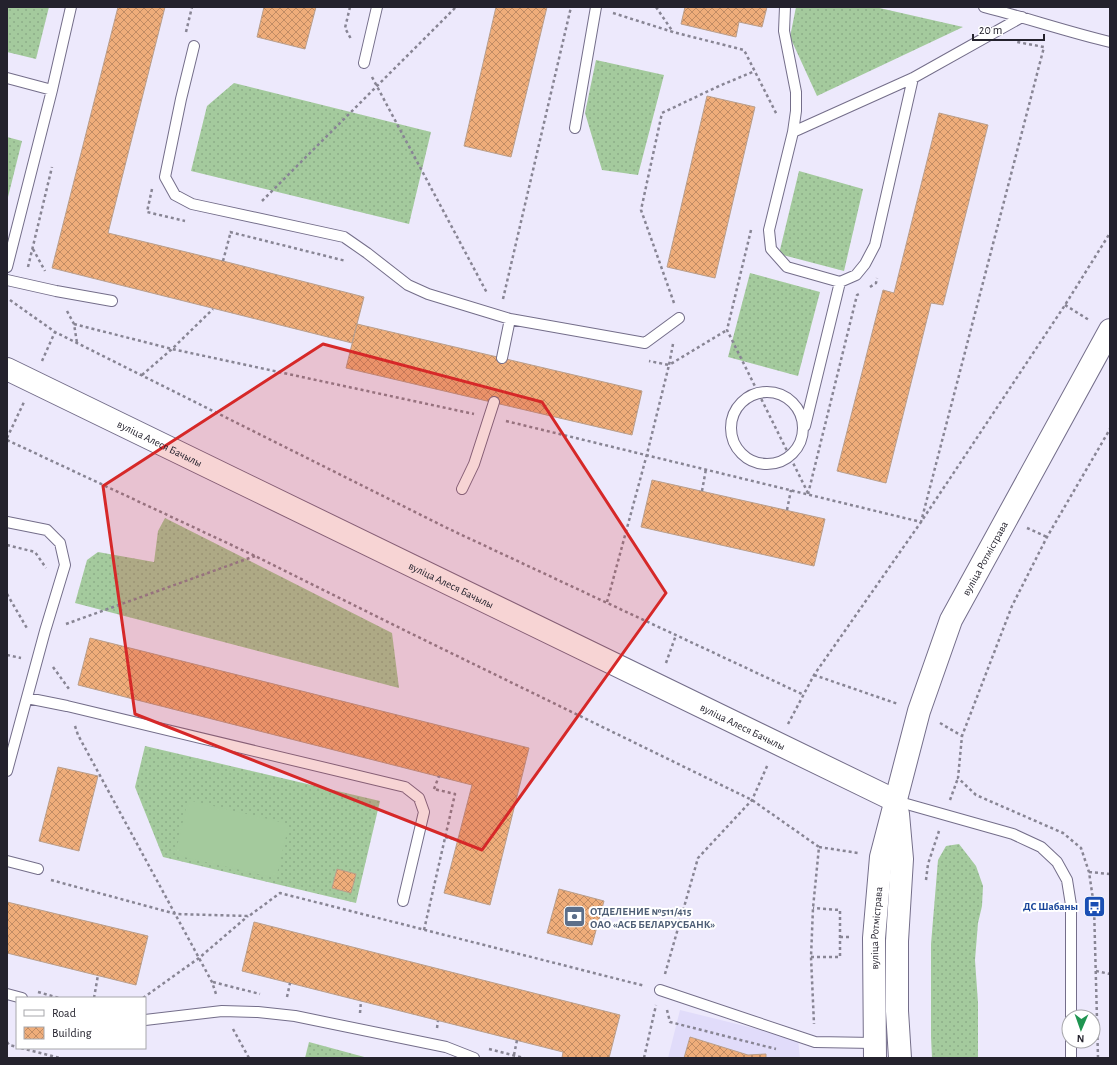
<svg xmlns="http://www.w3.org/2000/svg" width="1117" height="1065" font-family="'Alegreya Sans',sans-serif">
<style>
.built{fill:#e1dcfa}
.grass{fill:url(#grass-dots)}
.pitch{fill:#a4ca9d}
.building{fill:url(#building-cross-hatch);stroke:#b99e8b}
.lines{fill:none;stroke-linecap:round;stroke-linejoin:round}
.service-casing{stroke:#746e8a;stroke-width:12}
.tertiary-casing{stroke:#746e8a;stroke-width:24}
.path{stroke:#888594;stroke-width:2.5;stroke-dasharray:3 3;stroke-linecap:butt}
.service{stroke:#fff;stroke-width:10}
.tertiary{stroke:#fff;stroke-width:22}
.marked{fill:#d62828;fill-opacity:0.2;stroke:#d62828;stroke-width:3;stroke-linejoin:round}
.labels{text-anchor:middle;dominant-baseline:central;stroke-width:4;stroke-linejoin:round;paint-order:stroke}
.street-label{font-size:11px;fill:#24222d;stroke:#fff}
.transit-label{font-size:11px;font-weight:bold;fill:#164399;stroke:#fff;text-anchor:end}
.service-label{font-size:11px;font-weight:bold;fill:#4e5e75;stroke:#fff;text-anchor:start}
</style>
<defs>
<pattern id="grass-dots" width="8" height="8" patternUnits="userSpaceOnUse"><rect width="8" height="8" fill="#a4ca9d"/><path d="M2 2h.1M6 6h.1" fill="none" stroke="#8dad88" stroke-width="1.8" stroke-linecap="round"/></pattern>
<pattern id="building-cross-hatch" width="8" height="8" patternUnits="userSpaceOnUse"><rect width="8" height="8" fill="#efad7a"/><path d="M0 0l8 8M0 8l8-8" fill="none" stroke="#c18c64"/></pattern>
</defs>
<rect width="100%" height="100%" fill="#ede9fc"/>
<!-- built -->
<path class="built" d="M680 1010 798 1039 800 1058H668Z"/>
<!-- grass -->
<path class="grass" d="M7 7H49L36 59 7 52Z
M796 7H875L963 27 817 96 790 37Z
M596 60 664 75 638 175 602 170 585 113Z
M234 83 431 132 409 224 191 171 207 106Z
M7 137 22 141 7 201Z
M799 171 863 189 844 271 779 254Z
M750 273 820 292 798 376 728 357Z
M165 518 392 633 399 688 75 603 87 560 98 552 154 562 158 531Z
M145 746 380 801 356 903 163 857 135 787Z
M959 844 976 866 983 886 982 906 978 923 975 960 978 1003V1058H932L931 1037V944L938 860 946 846Z
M309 1042 368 1058H305Z"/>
<!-- pitch -->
<path class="pitch" d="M188 800 289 824 276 878 175 855Z"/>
<!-- building -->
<path class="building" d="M118 7H165L108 233 223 261 364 297 352 343 52 268Z
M264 7H316L305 49 257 37Z
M496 7H547L511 157 464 146Z
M685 7H767L762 27 739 22 736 37 681 24Z
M707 96 755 107 715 278 667 267Z
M939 113 988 125 943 305 931 303 886 483 837 471 883 290 894 293Z
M357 324 642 391 632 435 346 368Z
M652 480 825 519 814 566 641 527Z
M90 638 529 748 490 905 444 893 472 785 78 685Z
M58 767 98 776 79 851 39 841Z
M337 869 356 874 351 893 332 888Z
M559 889 604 901 592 945 547 933Z
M7 902 148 936 136 985 7 953Z
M254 922 620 1015 609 1058H562L563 1052 242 971Z
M690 1037 748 1055 766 1054V1058H684Z"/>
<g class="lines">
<defs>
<path id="service" d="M785 7 784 31 796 92V111L793 132 769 230 771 249 787 267 840 282 856 275 865 264 875 245 913 78
M984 7C1027 18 1068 32 1110 42
M194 46 181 99 165 177 175 195 192 204 344 237 367 253 408 285 428 294 510 319 645 343 679 318
M364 63 377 7
M7 78 52 90
M575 128 596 7
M793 132 913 78 1022 17
M7 267 52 90 71 7
M7 280 56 291 112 301
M502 358 510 319
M731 428a36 36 0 1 1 72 0a36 36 0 1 1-72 0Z
M805 426 840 282
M462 489 474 464 494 402
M7 522 47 530 60 543 65 565 45 631 7 771
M27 698 67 706 405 787 419 798 424 812 403 901
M896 801 1013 834 1041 847 1057 862 1067 880 1071 905V1017
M7 861 38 869
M660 990 815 1042 874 1043
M7 994 22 998
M145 1020 222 1011 258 1012 295 1016 446 1047 474 1058
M1071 1041V1058"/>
<g id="tertiary">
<path id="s1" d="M7 369 896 801"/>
<path d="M898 814 902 859 897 941V1011L900 1058"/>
<path id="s2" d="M875 1058 874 938 881 857 919 711 951 620 1110 330"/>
</g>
</defs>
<!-- service casing -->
<use href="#service" class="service-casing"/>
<!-- tertiary casing -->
<use href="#tertiary" class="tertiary-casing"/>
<!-- path -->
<path class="path" d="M350 7 345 28 351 39
M656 7 673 32
M613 13 673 32 744 50 777 115
M186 32 192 7
M372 77 487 293
M152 189 147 212 185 221
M262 201 456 7
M751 230 727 330 808 493
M230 232 346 261
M33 249 45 271
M223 261 231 231
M28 267 52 167
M870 287 876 283 877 278
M503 299 571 7
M10 300 55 332 449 529 804 695
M674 303 641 210 662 113 719 86 755 71
M1065 305 1089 320
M67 311 74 324 77 343
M74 324 172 349 474 414
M673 344 669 365 727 330
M42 361 55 332
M142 375 172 349 213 309
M506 421 921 522 1044 47 1017 42 1015 43
M7 438 24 402
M7 440 255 556 408 632 752 800 819 847 813 908 811 957 814 1024
M702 491 706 469
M808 494 857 295 859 294
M787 510 791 490
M1027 528 1047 537
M7 545 35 552 46 568
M7 594 28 630
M607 602 647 454 669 365 649 361
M66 624 255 556
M7 655 21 658
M666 663 676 635
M53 667 69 689
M814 675 898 704
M940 723 962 736
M788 724 814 675 921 522 1065 305 1110 233
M75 726 78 735 212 982 216 994
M434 789 439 776
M950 800 958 778
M445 837 458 840
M819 847 858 853
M1089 872 1110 874
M51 880 176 914 249 916 280 893 645 986
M926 880 928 864 939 831
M424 930 455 794 434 789
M840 937H851
M811 957H840V910L813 908
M1096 971 1110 974
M665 974 698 858 752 800 768 764
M213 982 260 994
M38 992 59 998
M287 997 290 983
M94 998 98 975
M143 998 199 958 248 916
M667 1010 670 1022 776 1049
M360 1013 361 1001
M437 1028 438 1021
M233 1029 249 1058
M7 1042 9 1045 17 1047
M21 1048 60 1058
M489 1049 524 1058
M514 1055 517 1040
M644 1058 656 1005
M1098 1058 1094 906 1089 872 1081 848 1063 833 976 795 958 778 962 736 1012 606 1047 537 1110 429"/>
<!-- service -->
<use href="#service" class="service"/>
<!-- tertiary -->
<use href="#tertiary" class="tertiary"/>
</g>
<!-- marked area -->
<path class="marked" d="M323 344 542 402 666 593 482 850 135 714 103 486Z"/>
<!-- icons -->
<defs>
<symbol id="bus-square" viewBox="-11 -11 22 22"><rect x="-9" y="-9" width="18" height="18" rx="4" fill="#1a4fb4" stroke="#fff"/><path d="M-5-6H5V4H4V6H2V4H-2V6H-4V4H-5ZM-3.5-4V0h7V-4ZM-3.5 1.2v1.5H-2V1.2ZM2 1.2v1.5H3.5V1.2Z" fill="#fff"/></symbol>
<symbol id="bank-square" viewBox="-11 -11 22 22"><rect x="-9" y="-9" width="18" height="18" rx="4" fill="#5c6f8a" stroke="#fff"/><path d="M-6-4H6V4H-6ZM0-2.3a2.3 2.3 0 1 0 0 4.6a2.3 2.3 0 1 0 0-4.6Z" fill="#fff"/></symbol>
</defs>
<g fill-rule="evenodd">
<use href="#bus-square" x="1082" y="894" width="25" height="25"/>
<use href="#bank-square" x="562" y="904" width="25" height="25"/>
</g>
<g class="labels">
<!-- street labels -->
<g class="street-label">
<text stroke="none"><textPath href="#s1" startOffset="170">вуліца Алеся Бачылы</textPath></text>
<text stroke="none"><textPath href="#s2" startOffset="519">вуліца Ротмістрава</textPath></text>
<text stroke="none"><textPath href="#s1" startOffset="494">вуліца Алеся Бачылы</textPath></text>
<text stroke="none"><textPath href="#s1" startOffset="818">вуліца Алеся Бачылы</textPath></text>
<text stroke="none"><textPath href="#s2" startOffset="130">вуліца Ротмістрава</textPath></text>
</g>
<!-- transit labels -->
<g class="transit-label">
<text x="1078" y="906">ДС Шабаны</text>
</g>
<!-- service labels -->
<g class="service-label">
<text x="590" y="911">ОТДЕЛЕНИЕ №511/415<tspan x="590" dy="13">ОАО «АСБ БЕЛАРУСБАНК»</tspan></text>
</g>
</g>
<!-- border -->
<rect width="1117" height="1065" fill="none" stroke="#24222d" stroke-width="16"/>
<!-- legend -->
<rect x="16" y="997" width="130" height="52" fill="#ffffff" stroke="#a7a7ab"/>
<rect x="24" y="1010" width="20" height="6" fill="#ffffff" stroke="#a7a7ab"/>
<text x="52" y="1017" font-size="12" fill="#24222d">Road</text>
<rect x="24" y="1027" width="20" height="12" fill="url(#building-cross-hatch)" stroke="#a7a7ab"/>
<text x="52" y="1037" font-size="12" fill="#24222d">Building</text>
<!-- north arrow -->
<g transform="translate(1081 1029) rotate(182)"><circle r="19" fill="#ffffff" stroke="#a7a7ab"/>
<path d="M0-3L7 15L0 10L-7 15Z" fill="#1f9551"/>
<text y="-6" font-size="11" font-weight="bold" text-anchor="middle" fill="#24222d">N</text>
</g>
<!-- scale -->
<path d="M973 34v6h71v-6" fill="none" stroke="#24222d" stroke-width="2"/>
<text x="979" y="34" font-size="12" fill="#24222d" stroke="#ffffff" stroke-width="3" paint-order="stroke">20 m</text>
</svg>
